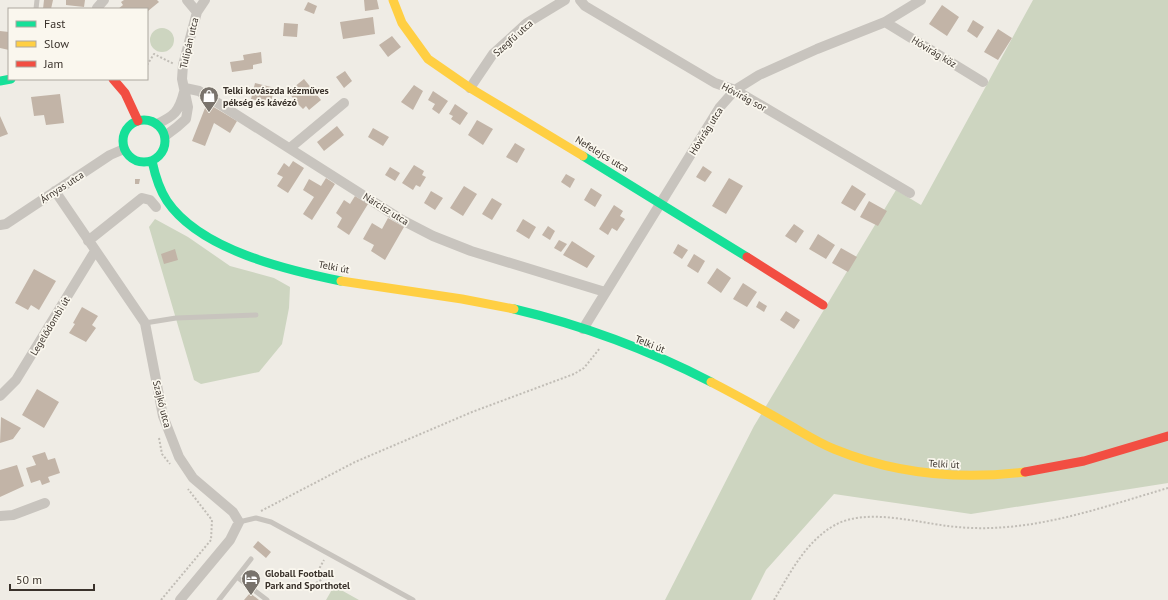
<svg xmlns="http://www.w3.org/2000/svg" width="1168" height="600" font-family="'PT Sans',sans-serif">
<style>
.green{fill:#cdd5c0}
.building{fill:#c2b4a7}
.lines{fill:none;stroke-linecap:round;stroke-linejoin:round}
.path{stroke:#c1bdb6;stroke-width:2;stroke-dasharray:2 2;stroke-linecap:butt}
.lane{stroke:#c8c4be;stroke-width:5}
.street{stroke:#c8c4be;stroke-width:10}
.fast{stroke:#16e098;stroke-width:9}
.slow{stroke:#ffcf43;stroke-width:9}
.jam{stroke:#f24e42;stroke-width:9}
.labels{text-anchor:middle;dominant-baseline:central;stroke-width:3.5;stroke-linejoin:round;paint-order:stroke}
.street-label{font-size:10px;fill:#3a322b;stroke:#faf7ee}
.poi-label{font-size:10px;font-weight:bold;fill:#3a322b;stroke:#faf7ee;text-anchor:start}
</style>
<rect width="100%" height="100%" fill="#efece5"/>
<!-- green -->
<path class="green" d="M1033 0H1168V483L971 514 834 494 766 570 751 600H665L754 426 896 190 921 205Z
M150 40a12 12 0 1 1 24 0a12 12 0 1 1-24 0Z
M155 219 188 237 230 266 274 278 290 287 289 308 282 344 259 372 201 384 194 380 149 227Z
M334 586 359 600H326Z"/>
<!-- building -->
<path class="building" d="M44 0H53L51 9H43Z
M66 0H85L84 7 66 5Z
M124 0H157L159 2 148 11 146 9H118L123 5 121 2Z
M364 0H377L379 9 365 11Z
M308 2 317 6 314 14 304 10Z
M942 5 959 17 947 36 929 24Z
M373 17 375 34 343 39 340 22Z
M973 20 984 27 977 38 967 31Z
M284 23 298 24 297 37 283 36Z
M998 29 1012 38 998 60 984 52Z
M0 31 9 32V50L0 48Z
M392 36 401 47 388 57 379 45Z
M261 52 262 63 253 65V69L232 72 230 62 244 60 243 55Z
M345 71 352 81 344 88 336 77Z
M304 79 321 100 309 110 306 106 303 109 298 104 288 92Z
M255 83 275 88 270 104 251 99Z
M414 85 423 91 413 110 401 102Z
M433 91 448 101 439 114 432 109 435 104 428 100Z
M60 94 64 123 46 125 44 115 34 116 31 97Z
M207 103 237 121 230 133 214 123 205 146 192 141Z
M455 104 468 113 460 125 451 119 453 116 449 114Z
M0 116 8 134 0 137Z
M477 120 493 129 483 145 468 135Z
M337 126 344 135 324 151 317 142Z
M373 128 389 137 383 146 368 137Z
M515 143 525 149 517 163 506 157Z
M293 161 304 168 288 193 277 186 283 177 277 174 284 163 289 167Z
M414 165 424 171 422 175 426 177 420 187 416 185 413 190 402 183Z
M703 166 712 172 705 182 696 177Z
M390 167 400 173 395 181 385 175Z
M566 174 575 179 570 188 561 182Z
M326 178 335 184 312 220 303 214 314 197 303 190 309 179 321 186Z
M729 178 743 186 726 214 712 206Z
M135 179H140L139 184H135Z
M852 185 866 194 855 211 841 203Z
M464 186 477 194 463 216 450 208Z
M591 188 602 195 595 207 584 200Z
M431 191 443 198 435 210 424 203Z
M355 196 368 204 349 235 337 227 342 218 336 213 344 200 350 204Z
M492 198 502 204 492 220 482 214Z
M869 201 887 211 878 226 860 217Z
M614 205 623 211 620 216 625 219 617 231 612 228 608 235 599 229Z
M388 218 404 227 385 260 371 251 374 245 363 239 372 223 382 229Z
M523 219 536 227 529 239 516 231Z
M794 224 804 231 796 243 785 236Z
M548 226 555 231 550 240 542 235Z
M818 234 835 245 826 259 809 249Z
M559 240 567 244 561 252 554 248Z
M572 241 595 256 587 268 563 255Z
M678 244 688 250 682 259 673 253Z
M841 248 857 257 848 272 832 263Z
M175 249 178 260 164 264 161 254Z
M694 254 705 261 698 273 687 266Z
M717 268 731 278 721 293 707 283Z
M34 269 56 281 39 310 31 305 28 310 15 303Z
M743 283 757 292 747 307 733 299Z
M759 301 767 306 764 312 756 307Z
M82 307 98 316 92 325 96 328 86 342 69 333 75 324 73 323Z
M786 311 800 320 794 329 780 320Z
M37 389 59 402 44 428 22 415Z
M1 417 21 428 13 439 0 443Z
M45 452 48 460 55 458 60 473 48 477 50 482 42 485 40 480 31 483 26 468 36 465 32 456Z
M17 465 24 486 0 497V470Z
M258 541 271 552 266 558 253 547Z
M250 593 259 600H244Z"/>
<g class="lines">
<!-- path -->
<path class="path" d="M147 65 154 54 174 64
M159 438 162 454 170 464
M261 511 355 462 472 412 574 374 584 368 600 348
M316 583 321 580 325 574 318 571 324 560
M161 600 211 540 212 520 188 489
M774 600C790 573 806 541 835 525 866 508 915 522 948 526 1025 536 1096 509 1168 488"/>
<!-- lane -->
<path class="lane" d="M36 9 37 0
M145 323 176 318 256 315
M239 522 256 518 271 522 413 600
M237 577 267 600
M219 600 251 559"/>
<!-- street -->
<path class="street" d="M187 0 197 12
M580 0 585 6 715 83 735 90 910 193
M97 8 104 0
M885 22 983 82
M185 88 199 91 402 220 433 236 471 251 605 292
M470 88 493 54 527 23 565 0
M157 124C174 116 179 112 184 92
M165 136 177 127 186 119 188 107 182 79 183 65 197 12 205 0
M290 148 344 103
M55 191 145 323 163 416 179 457 193 478 233 512 239 522 230 540 180 600
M0 225 6 224 110 155 124 149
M88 241 142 198 150 200 156 207
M583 329 720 107 735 90 759 75 817 49 885 22 921 0
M0 396 16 380 95 251
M0 516 13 515 45 503"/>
<!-- fast -->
<path class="fast" d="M0 81 11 79
M123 141a21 21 0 1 1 42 0a21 21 0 1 1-42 0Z
M583 156 747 257
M152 161C155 175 159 189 167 201 200 250 287 270 341 281
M514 309C582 325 649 350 711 382"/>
<!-- slow -->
<path class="slow" d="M393 0 402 23 428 59 470 88 583 156
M341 281 462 299 514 309
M711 382C738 396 765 411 791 426 805 434 819 443 834 449 895 474 960 480 1025 472"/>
<!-- jam -->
<path class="jam" d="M113 79 125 93 138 121
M747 257 823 305
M1025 472 1084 461 1168 436"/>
</g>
<!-- icons -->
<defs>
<symbol id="shop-pin" viewBox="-11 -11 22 30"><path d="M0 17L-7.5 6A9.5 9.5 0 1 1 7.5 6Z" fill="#79736c" stroke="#faf7ee"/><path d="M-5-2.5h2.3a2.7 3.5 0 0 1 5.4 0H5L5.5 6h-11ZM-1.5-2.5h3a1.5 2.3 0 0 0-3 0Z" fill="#fff"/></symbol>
<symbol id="hotel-pin" viewBox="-11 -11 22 30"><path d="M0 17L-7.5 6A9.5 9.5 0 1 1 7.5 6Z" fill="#79736c" stroke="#faf7ee"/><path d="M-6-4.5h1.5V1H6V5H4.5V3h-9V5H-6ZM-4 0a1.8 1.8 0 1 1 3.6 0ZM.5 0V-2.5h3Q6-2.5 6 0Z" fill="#fff"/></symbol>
</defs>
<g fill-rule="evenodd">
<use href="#shop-pin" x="198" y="85" width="22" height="30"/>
<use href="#hotel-pin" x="240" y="568" width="22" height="30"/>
</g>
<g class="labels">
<!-- street labels -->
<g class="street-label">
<text transform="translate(513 38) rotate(-42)">Szegfű utca</text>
<text transform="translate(189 43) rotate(-77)">Tulipán utca</text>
<text transform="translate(934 52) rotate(31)">Hóvirág köz</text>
<text transform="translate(744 97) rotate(28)">Hóvirág sor</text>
<text transform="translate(706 131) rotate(-58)">Hóvirág utca</text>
<text transform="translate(602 154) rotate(31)">Nefelejcs utca</text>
<text transform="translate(62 187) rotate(-33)">Árnyas utca</text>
<text transform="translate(386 209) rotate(32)">Nárcisz utca</text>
<text transform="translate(334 267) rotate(11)">Telki út</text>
<text transform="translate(50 326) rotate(-59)">Legelődombi út</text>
<text transform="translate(650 344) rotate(22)">Telki út</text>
<text transform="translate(162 404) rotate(76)">Szajkó utca</text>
<text transform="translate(944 464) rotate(3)">Telki út</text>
</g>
<!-- poi labels -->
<g class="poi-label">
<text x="223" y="90">Telki kovászda kézműves<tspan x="223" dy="12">pékség és kávézó</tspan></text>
<text x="265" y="573">Globall Football<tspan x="265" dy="12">Park and Sporthotel</tspan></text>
</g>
</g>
<!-- legend -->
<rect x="8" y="8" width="140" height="72" fill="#faf7ee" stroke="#ada8a0"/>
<rect x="16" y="21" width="20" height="6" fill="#16e098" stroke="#ada8a0"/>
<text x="44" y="28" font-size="12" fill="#3a322b">Fast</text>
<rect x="16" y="41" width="20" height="6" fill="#ffcf43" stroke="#ada8a0"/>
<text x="44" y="48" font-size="12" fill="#3a322b">Slow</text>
<rect x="16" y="61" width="20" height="6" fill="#f24e42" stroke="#ada8a0"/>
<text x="44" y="68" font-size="12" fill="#3a322b">Jam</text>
<!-- scale -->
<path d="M10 584v6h84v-6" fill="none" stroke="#3a322b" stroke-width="2"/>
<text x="16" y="584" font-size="12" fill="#3a322b" stroke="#faf7ee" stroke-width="3" paint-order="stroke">50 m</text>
</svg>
